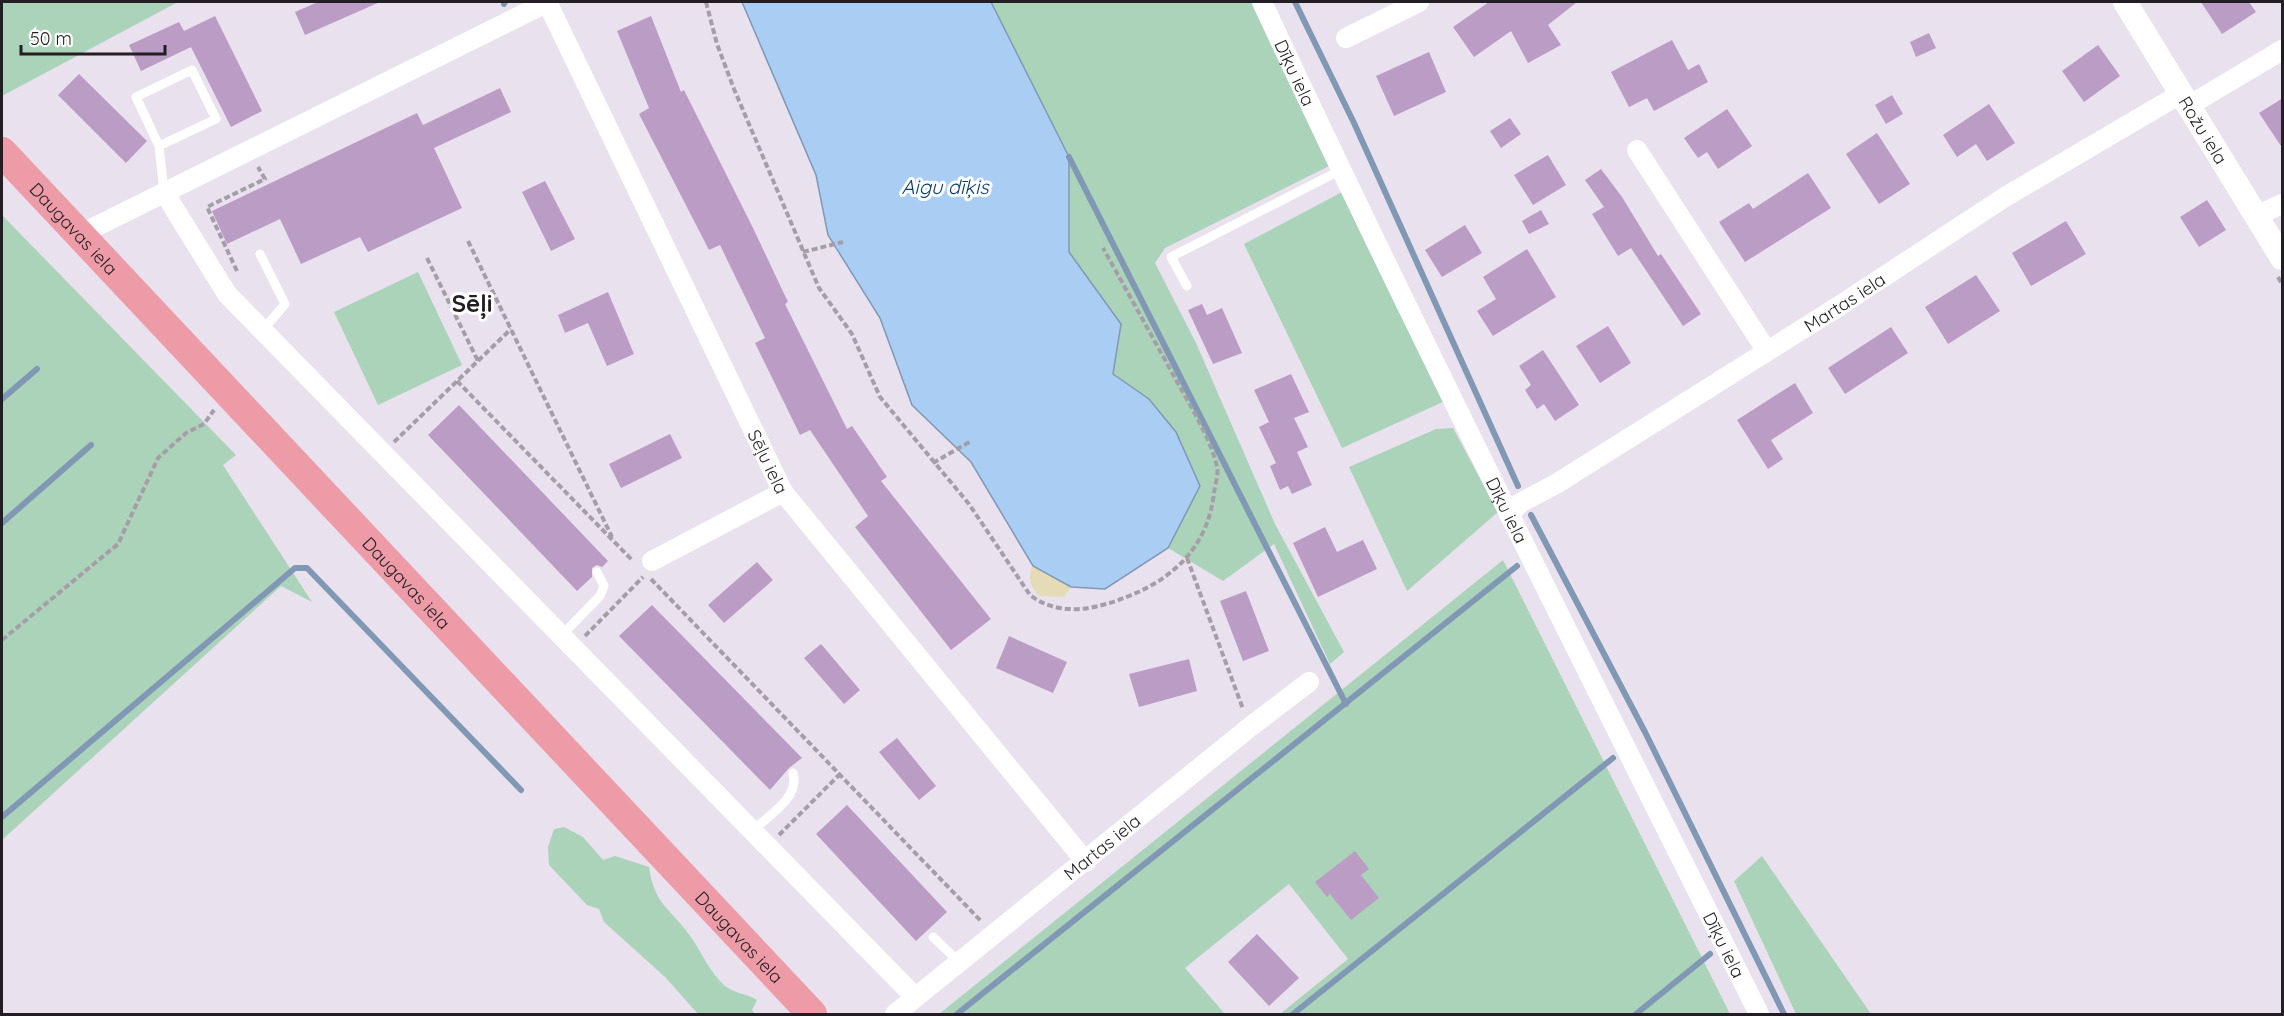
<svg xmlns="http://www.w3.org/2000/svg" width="2284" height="1016" font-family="Quicksand,sans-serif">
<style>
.green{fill:#abd3b9}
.sand{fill:#e5dbb6}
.water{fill:#aacdf4;stroke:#8198b5;stroke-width:1.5}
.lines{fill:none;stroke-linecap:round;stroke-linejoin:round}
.stream{stroke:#8198b5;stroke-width:6}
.building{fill:#bb9cc5}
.path{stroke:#a59ea8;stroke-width:4;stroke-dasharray:6 3;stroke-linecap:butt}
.service{stroke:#fff;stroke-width:9}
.minor{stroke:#fff;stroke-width:20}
.tertiary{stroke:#fff;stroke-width:24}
.primary{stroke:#ec9ba7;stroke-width:30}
.labels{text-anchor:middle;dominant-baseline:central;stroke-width:6;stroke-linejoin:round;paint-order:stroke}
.street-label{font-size:18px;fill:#221e23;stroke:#fff}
.water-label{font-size:20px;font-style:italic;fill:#0c406f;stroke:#fff}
.district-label{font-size:24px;font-weight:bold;fill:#221e23;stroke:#fff}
</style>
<rect width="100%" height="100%" fill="#eae1ee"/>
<!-- green -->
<path class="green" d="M2 2H178L2 96Z
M991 2H1255L1329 166 1165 248 1155 263 1196 343 1275 524 1344 652 1330 664 1274 544 1223 581 1168 548 1200 485 1176 432 1149 399 1113 374 1120 324 1069 252V157Z
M1342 192 1445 401 1342 448 1244 244Z
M2 215 236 455 223 465 312 602 281 586 2 840Z
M418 272 462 365 378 405 334 312Z
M1453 428 1498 512 1407 591 1349 467 1436 429Z
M1503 560 1730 1014H1280L1348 959 1289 884 1185 968 1225 1014H939Z
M564 827 583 837 603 860 615 856 649 867C655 905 668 906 688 933 701 950 708 971 725 986 735 994 746 993 757 1000L752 1010 755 1014H698L665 977 604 922 599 909 587 905 549 865 548 847 554 829Z
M1762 856 1871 1014H1796L1734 881Z"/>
<!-- sand -->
<path class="sand" d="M1033 566 1071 587 1064 597 1039 596C1030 585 1027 579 1033 566Z"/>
<!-- water -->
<path class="water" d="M742 2H991L1069 157V252L1121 324 1113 374 1149 399 1176 432 1200 486 1168 548 1105 589 1071 587 1033 566 971 462 912 405 880 318 828 235 816 175Z"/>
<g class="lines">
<!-- stream -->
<path class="stream" d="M1295 2 1354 123 1518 486
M504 4 505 2
M1069 157 1346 704
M2 399 37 369
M1531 515 1645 732 1784 1014
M2 523 91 445
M2 817 295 568H307L521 790
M957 1014 1517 566
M1293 1014 1613 758
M1636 1014 1710 954"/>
</g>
<!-- building -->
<path class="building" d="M318 2H380L305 35 295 12Z
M1489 2H1577L1548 25 1561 45 1528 63 1511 31 1474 57 1453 27Z
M2201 2H2249L2256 12 2222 34Z
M215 16 262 111 231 127 191 47 141 71 129 45 179 22 184 31Z
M651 16 681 92 684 90 753 228 788 302 785 304 847 429 852 426 887 477 881 481 991 619 951 650 855 527 868 516 810 430 800 435 755 343 765 338 720 245 709 250 639 114 649 108 617 31Z
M1929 33 1936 48 1916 57 1910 42Z
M1672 40 1688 70 1699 64 1708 82 1654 111 1647 98 1629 107 1611 72Z
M2098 45 2120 76 2084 102 2062 71Z
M1429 52 1446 92 1394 116 1376 76Z
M79 74 147 141 126 163 58 95Z
M500 88 511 112 434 148 462 208 368 252 360 237 301 264 280 219 227 244 212 211 417 113 423 125Z
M1892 95 1903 114 1886 124 1875 105Z
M2283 98V149L2259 113Z
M1989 104 2015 143 1987 161 1976 144 1957 157 1943 135Z
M1727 109 1752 146 1718 169 1707 152 1698 158 1684 138Z
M1510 118 1521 134 1501 148 1490 131Z
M1877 133 1910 184 1879 204 1846 154Z
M1548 155 1566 185 1533 205 1514 175Z
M1601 169 1622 197 1658 256 1661 254 1701 314 1683 326 1631 248 1618 256 1592 214 1604 207 1585 180Z
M1808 173 1831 208 1745 262 1719 222 1749 203 1753 209Z
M545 181 575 239 551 251 522 192Z
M2207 200 2226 230 2199 247 2180 217Z
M1541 210 1549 224 1529 234 1522 221Z
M2066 221 2086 254 2031 286 2012 253Z
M1465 225 1482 253 1442 277 1425 250Z
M1527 249 1556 297 1493 336 1477 311 1496 299 1483 277Z
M1976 275 2000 311 1948 344 1925 307Z
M608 292 634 354 607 366 588 323 565 333 558 315Z
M1202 304 1207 315 1222 308 1242 353 1213 364 1188 310Z
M1608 326 1631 363 1600 383 1576 346Z
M1891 327 1908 353 1845 394 1828 368Z
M1543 350 1579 405 1555 421 1544 404 1537 409 1525 390 1531 385 1519 366Z
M1291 374 1309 412 1294 418 1308 447 1297 452 1312 485 1292 494 1288 486 1280 490 1270 466 1276 463 1259 427 1269 422 1254 390Z
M1795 383 1813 413 1771 440 1783 459 1768 469 1737 420Z
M459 405 608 561 602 567 597 565 592 568V577L577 591 428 435Z
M670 434 682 458 621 488 609 464Z
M1325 527 1337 552 1363 540 1377 569 1318 597 1293 543Z
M757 562 773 580 724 623 708 605Z
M1246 591 1269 651 1243 661 1220 601Z
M652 605 802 758 789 768 770 790 619 636Z
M1009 636 1067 662 1053 693 996 668Z
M821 644 860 690 844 704 804 658Z
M1189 659 1197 691 1139 707 1129 674Z
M897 738 936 786 919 800 879 752Z
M847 805 947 912 916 941 816 834Z
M1355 851 1369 869 1361 875 1379 898 1351 920 1330 894 1327 897 1315 882Z
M1257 934 1299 978 1269 1006 1228 962Z"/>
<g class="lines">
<!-- path -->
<path class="path" d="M706 2 717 44 734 89 819 288 852 334 880 397 969 504 1030 595C1060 618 1097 609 1129 596 1176 577 1208 545 1214 493 1215 485 1219 474 1217 466 1209 435 1189 404 1174 376 1150 333 1127 291 1103 248
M468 241 612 537
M803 252 843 242
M427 258 478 361
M237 271 207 207 265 179 258 167
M2278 277 2282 284
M457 381 633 561
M394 442 511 329
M933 463 971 441
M1187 558 1243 709
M651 579 981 921
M585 636 643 577
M2 640 118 544 158 458 186 433 204 424 214 410
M779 835 841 773"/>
<!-- service -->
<path class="service" d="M159 146 216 119 192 70 136 97 159 146 164 192
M260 254 285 304 263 330
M1187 286 1171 257 1341 170
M561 636 600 596 604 586 597 572
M752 831C769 815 800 798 793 773
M933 937 959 962"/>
<!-- minor -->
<g class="minor">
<path id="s1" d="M547 2 783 492 1086 862"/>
<path id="s2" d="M1262 2C1421 343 1591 678 1759 1014"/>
<path d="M1346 38 1419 2"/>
<path d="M2190 105 2282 50"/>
<path d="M1637 150 1766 350"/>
<path d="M164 192 227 294 915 997"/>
<path d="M2256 216 2282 204"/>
<path d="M81 234 548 2"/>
<path id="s3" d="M1509 515 1520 503 1556 484 1836 308 2005 197 2182 93"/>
<path d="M652 561 783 492"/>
<path id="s4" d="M895 1014 1250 727 1309 682"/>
</g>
<!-- tertiary -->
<path class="tertiary" id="s5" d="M2125 2 2282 258"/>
<!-- primary -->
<path class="primary" id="s6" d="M2 152 812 1014"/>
</g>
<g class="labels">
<!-- street labels -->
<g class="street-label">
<text stroke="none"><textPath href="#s2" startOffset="78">Dīķu iela</textPath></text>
<text stroke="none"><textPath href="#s5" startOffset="150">Rožu iela</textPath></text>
<text stroke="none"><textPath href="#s6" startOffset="105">Daugavas iela</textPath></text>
<text stroke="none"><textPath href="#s3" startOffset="398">Martas iela</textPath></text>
<text stroke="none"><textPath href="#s1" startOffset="510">Sēļu iela</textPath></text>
<text stroke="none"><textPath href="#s2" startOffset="564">Dīķu iela</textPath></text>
<text stroke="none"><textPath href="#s6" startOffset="591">Daugavas iela</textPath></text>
<text stroke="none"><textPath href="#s4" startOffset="266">Martas iela</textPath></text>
<text stroke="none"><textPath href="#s6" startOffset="1077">Daugavas iela</textPath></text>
<text stroke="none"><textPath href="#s2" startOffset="1050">Dīķu iela</textPath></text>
</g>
<!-- water labels -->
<g class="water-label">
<text x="945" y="186">Aigu dīķis</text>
</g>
<!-- district labels -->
<g class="district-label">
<text x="472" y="303">Sēļi</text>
</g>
</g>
<!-- border -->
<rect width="2284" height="1016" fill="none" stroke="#221e23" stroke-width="6"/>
<!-- scale -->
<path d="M21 45v9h144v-9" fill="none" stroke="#221e23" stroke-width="3"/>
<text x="30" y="45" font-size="18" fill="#221e23" stroke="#ffffff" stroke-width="4.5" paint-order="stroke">50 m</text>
</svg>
